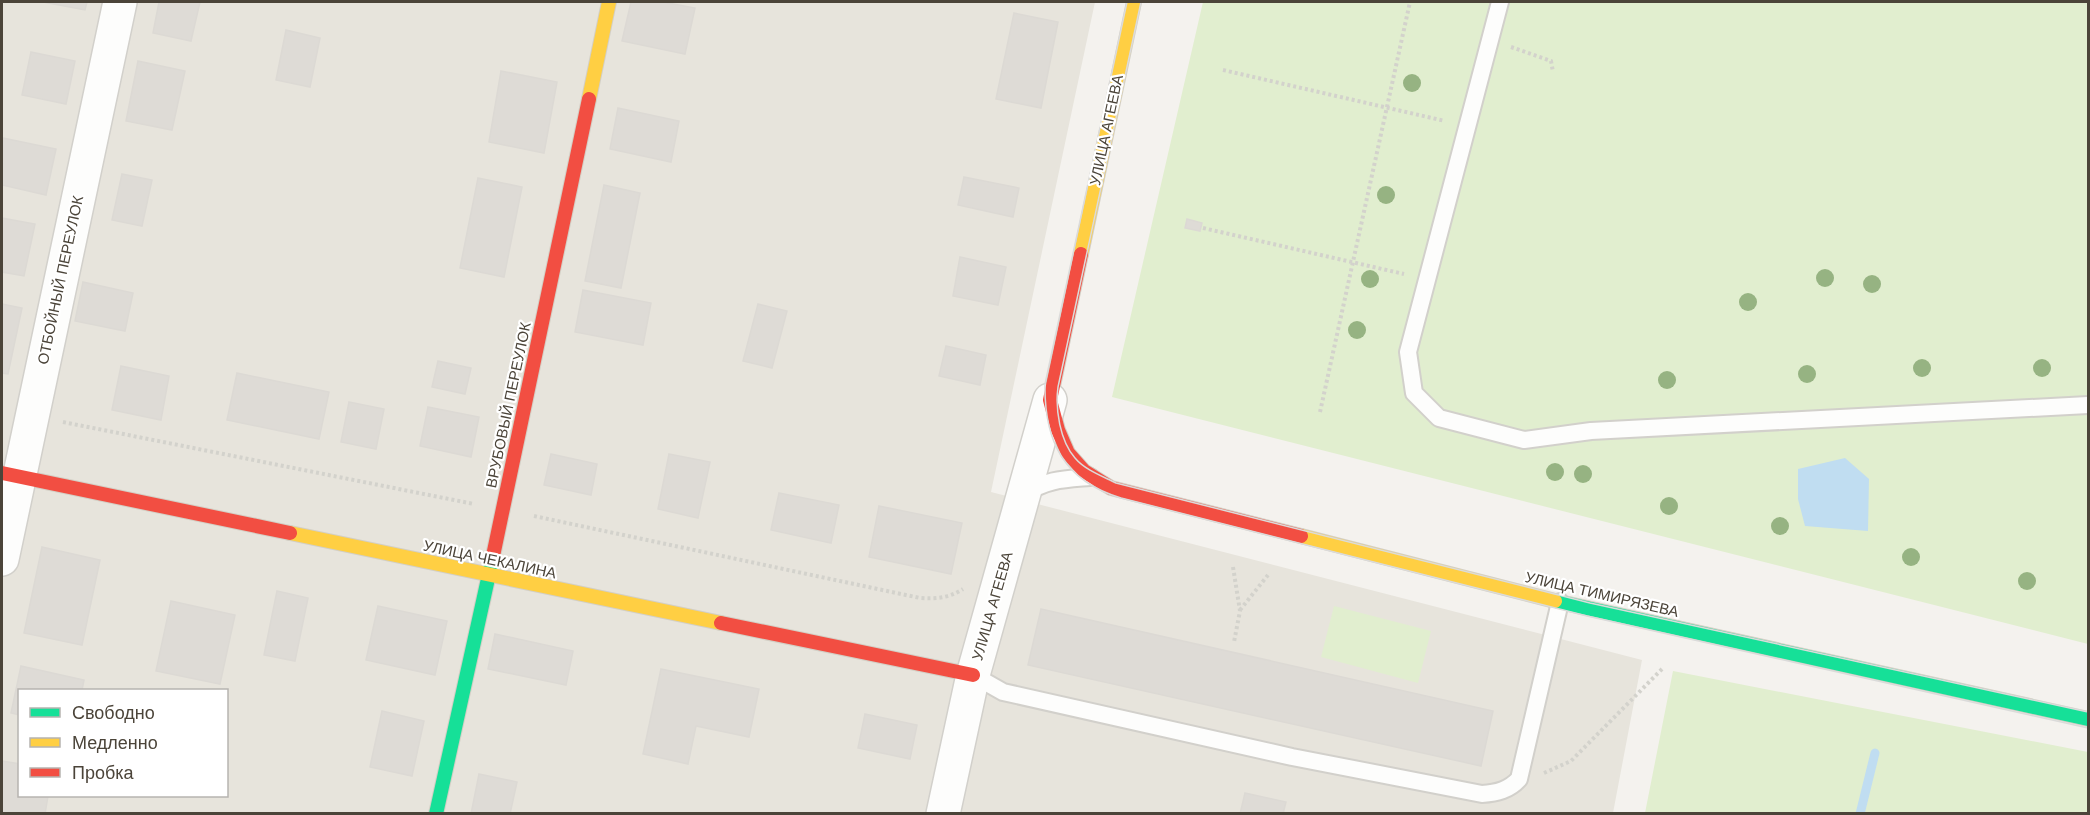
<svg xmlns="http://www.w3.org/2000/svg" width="2090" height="815" font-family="Arial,sans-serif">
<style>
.residential{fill:#e7e4dc;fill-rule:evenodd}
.green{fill:#e1eecf}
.water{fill:#c0ddf1}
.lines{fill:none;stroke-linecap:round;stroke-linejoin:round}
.stream{stroke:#c0ddf1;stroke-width:9}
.building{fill:#dedbd6;stroke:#dcd9d4;stroke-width:1.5}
.lane-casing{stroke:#d2d0cb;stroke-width:20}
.street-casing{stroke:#d2d0cb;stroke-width:36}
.fast-casing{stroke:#d3cfc5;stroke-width:16}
.slow-casing{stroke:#d3cfc5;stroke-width:16}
.jam-casing{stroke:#d3cfc5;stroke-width:16}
.path{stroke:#d3d2cc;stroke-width:4;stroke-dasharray:3 3;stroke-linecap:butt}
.lane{stroke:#fdfdfc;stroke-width:16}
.street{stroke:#fdfdfc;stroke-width:33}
.fast{stroke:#16e098;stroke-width:14}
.slow{stroke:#ffcf43;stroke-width:14}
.jam{stroke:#f24e42;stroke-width:14}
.tram{stroke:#dbdbda;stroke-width:1.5}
.tree{fill:#96b382}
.labels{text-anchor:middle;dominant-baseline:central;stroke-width:4.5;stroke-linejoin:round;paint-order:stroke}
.street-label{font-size:15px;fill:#4b4439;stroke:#fff}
</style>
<rect width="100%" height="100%" fill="#f4f2ee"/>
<!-- residential -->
<path class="residential" d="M2 2H1095L991 492 1642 660 1613 813 2 814ZM20 690H226V796H20Z"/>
<!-- green -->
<path class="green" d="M1203 2H2088V644L1112 397Z
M1334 606 1431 631 1418 683 1321 657Z
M1673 671 2088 752V813H1645Z"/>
<!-- water -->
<path class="water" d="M1845 458 1869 479 1868 531 1805 526 1798 499V469Z"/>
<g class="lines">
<!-- stream -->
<path class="stream" d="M1860 814 1875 753"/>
</g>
<!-- building -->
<path class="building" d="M43 2H87L85 10Z
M159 2H200L191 41 153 33Z
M631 2H663L695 8 685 54 622 41Z
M1014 13 1058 22 1041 108 996 99Z
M286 30 320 38 310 87 276 80Z
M31 52 75 61 66 104 22 95Z
M138 61 185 71 172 130 126 121Z
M501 71 557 82 544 153 489 142Z
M618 108 679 121 671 162 610 149Z
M3 138 56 149 46 195 2 185Z
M122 174 152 180 142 226 112 220Z
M964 177 1019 188 1013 217 958 205Z
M478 178 522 187 504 277 460 268Z
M604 185 640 193 621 288 585 281Z
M2 218 35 224 24 276 2 272Z
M1187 219 1202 223 1200 231 1185 228Z
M960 257 1006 267 998 305 953 296Z
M83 282 133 293 125 331 75 321Z
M583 290 651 303 643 345 575 332Z
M2 304 22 308 8 374 2 373Z
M758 304 787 311 772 368 743 361Z
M946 346 986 355 980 385 939 376Z
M438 361 471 368 465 394 432 387Z
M121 366 169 376 161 420 112 410Z
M237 373 329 392 319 439 227 420Z
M349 402 384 409 376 449 341 442Z
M428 407 479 417 471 457 420 446Z
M551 454 597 464 591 495 544 485Z
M669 454 710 462 698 518 658 509Z
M779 493 839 505 831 543 771 530Z
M879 506 962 523 951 574 869 557Z
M42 547 100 560 82 645 24 633Z
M277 591 308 598 295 661 264 655Z
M171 601 235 615 220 684 156 671Z
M378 606 447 621 435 675 366 660Z
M1041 609 1493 711 1481 766 1028 665Z
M495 634 573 651 566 685 488 669Z
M21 666 84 680 82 690H20V715L11 713Z
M661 669 759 689 749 737 696 726 688 764 643 754Z
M382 711 424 721 412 776 370 767Z
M865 714 917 725 910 759 858 748Z
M2 761 20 764V796H48L45 814H2Z
M479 774 517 782 510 814H471Z
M1245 793 1286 802 1283 814H1240Z"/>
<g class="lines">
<defs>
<path id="lane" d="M1500 2 1408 352 1414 393 1439 418 1524 440 1591 431 2088 405
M1026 494C1045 479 1067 479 1090 477
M973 675 1003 692 1292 757 1482 794C1497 793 1509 790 1519 779L1560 602"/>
<path id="street" d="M2 559 120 2
M943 814 973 675 1050 400"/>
<path id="fast" d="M1555 601 2088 719
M436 814 493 556"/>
<path id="slow" d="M589 99 609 2
M1081 254 1134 2
M290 533 721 623
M1301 536 1555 601"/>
<path id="jam" d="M1081 254 1050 400 1058 430 1068 453 1084 471 1111 488 1301 536
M2 473 290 533
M493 556 589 99
M721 623 973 675"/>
</defs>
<!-- lane casing -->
<use href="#lane" class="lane-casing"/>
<!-- street casing -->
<use href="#street" class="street-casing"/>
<!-- fast casing -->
<use href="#fast" class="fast-casing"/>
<!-- slow casing -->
<use href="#slow" class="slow-casing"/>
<!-- jam casing -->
<use href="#jam" class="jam-casing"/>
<!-- path -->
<path class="path" d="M1511 47 1551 61 1553 72
M1223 70 1445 121
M1203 228 1404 274
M1320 412 1410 2
M63 422 474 504
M534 516 920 598C936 599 949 598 963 589
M1233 567 1240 611 1234 642
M1240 610 1268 575
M1544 773 1571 761 1662 669"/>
<!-- lane -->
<use href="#lane" class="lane"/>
<!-- street -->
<use href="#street" class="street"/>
<!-- fast -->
<use href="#fast" class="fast"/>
<!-- slow -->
<use href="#slow" class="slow"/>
<!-- jam -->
<use href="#jam" class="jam"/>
<!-- tram -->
<path class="tram" d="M1127 2 1045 384C1044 441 1064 481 1121 498L1587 616 2088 728
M1141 2 1058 387C1055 409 1060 441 1075 458 1085 470 1102 476 1116 483L1590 603 2088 712"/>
</g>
<!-- trees -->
<g class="tree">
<circle cx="1412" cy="83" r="9"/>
<circle cx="1386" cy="195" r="9"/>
<circle cx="1825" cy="278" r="9"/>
<circle cx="1370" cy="279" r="9"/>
<circle cx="1872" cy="284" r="9"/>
<circle cx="1748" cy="302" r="9"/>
<circle cx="1357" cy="330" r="9"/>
<circle cx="1922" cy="368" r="9"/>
<circle cx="2042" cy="368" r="9"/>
<circle cx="1807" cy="374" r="9"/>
<circle cx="1667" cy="380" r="9"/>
<circle cx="1555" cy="472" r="9"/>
<circle cx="1583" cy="474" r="9"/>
<circle cx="1669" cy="506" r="9"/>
<circle cx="1780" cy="526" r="9"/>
<circle cx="1911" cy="557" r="9"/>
<circle cx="2027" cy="581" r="9"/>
</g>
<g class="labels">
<!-- street labels -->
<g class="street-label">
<text transform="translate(1106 130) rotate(-78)">УЛИЦА АГЕЕВА</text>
<text transform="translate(60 280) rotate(-78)">ОТБОЙНЫЙ ПЕРЕУЛОК</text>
<text transform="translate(508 405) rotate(-78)">ВРУБОВЫЙ ПЕРЕУЛОК</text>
<text transform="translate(490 559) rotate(12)">УЛИЦА ЧЕКАЛИНА</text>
<text transform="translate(1602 594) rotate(13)">УЛИЦА ТИМИРЯЗЕВА</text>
<text transform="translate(992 606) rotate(-74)">УЛИЦА АГЕЕВА</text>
</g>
</g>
<!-- border -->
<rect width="2090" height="815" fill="none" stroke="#4b4439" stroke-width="6"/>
<!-- legend -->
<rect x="18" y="689" width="210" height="108" fill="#ffffff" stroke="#b7b4b0" stroke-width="1.5"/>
<rect x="30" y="708" width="30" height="9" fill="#16e098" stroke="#b7b4b0" stroke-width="1.5"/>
<text x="72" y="719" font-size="18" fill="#4b4439">Свободно</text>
<rect x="30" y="738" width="30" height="9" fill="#ffcf43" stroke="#b7b4b0" stroke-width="1.5"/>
<text x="72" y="749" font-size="18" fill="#4b4439">Медленно</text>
<rect x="30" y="768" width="30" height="9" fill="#f24e42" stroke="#b7b4b0" stroke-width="1.5"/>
<text x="72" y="779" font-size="18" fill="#4b4439">Пробка</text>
</svg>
